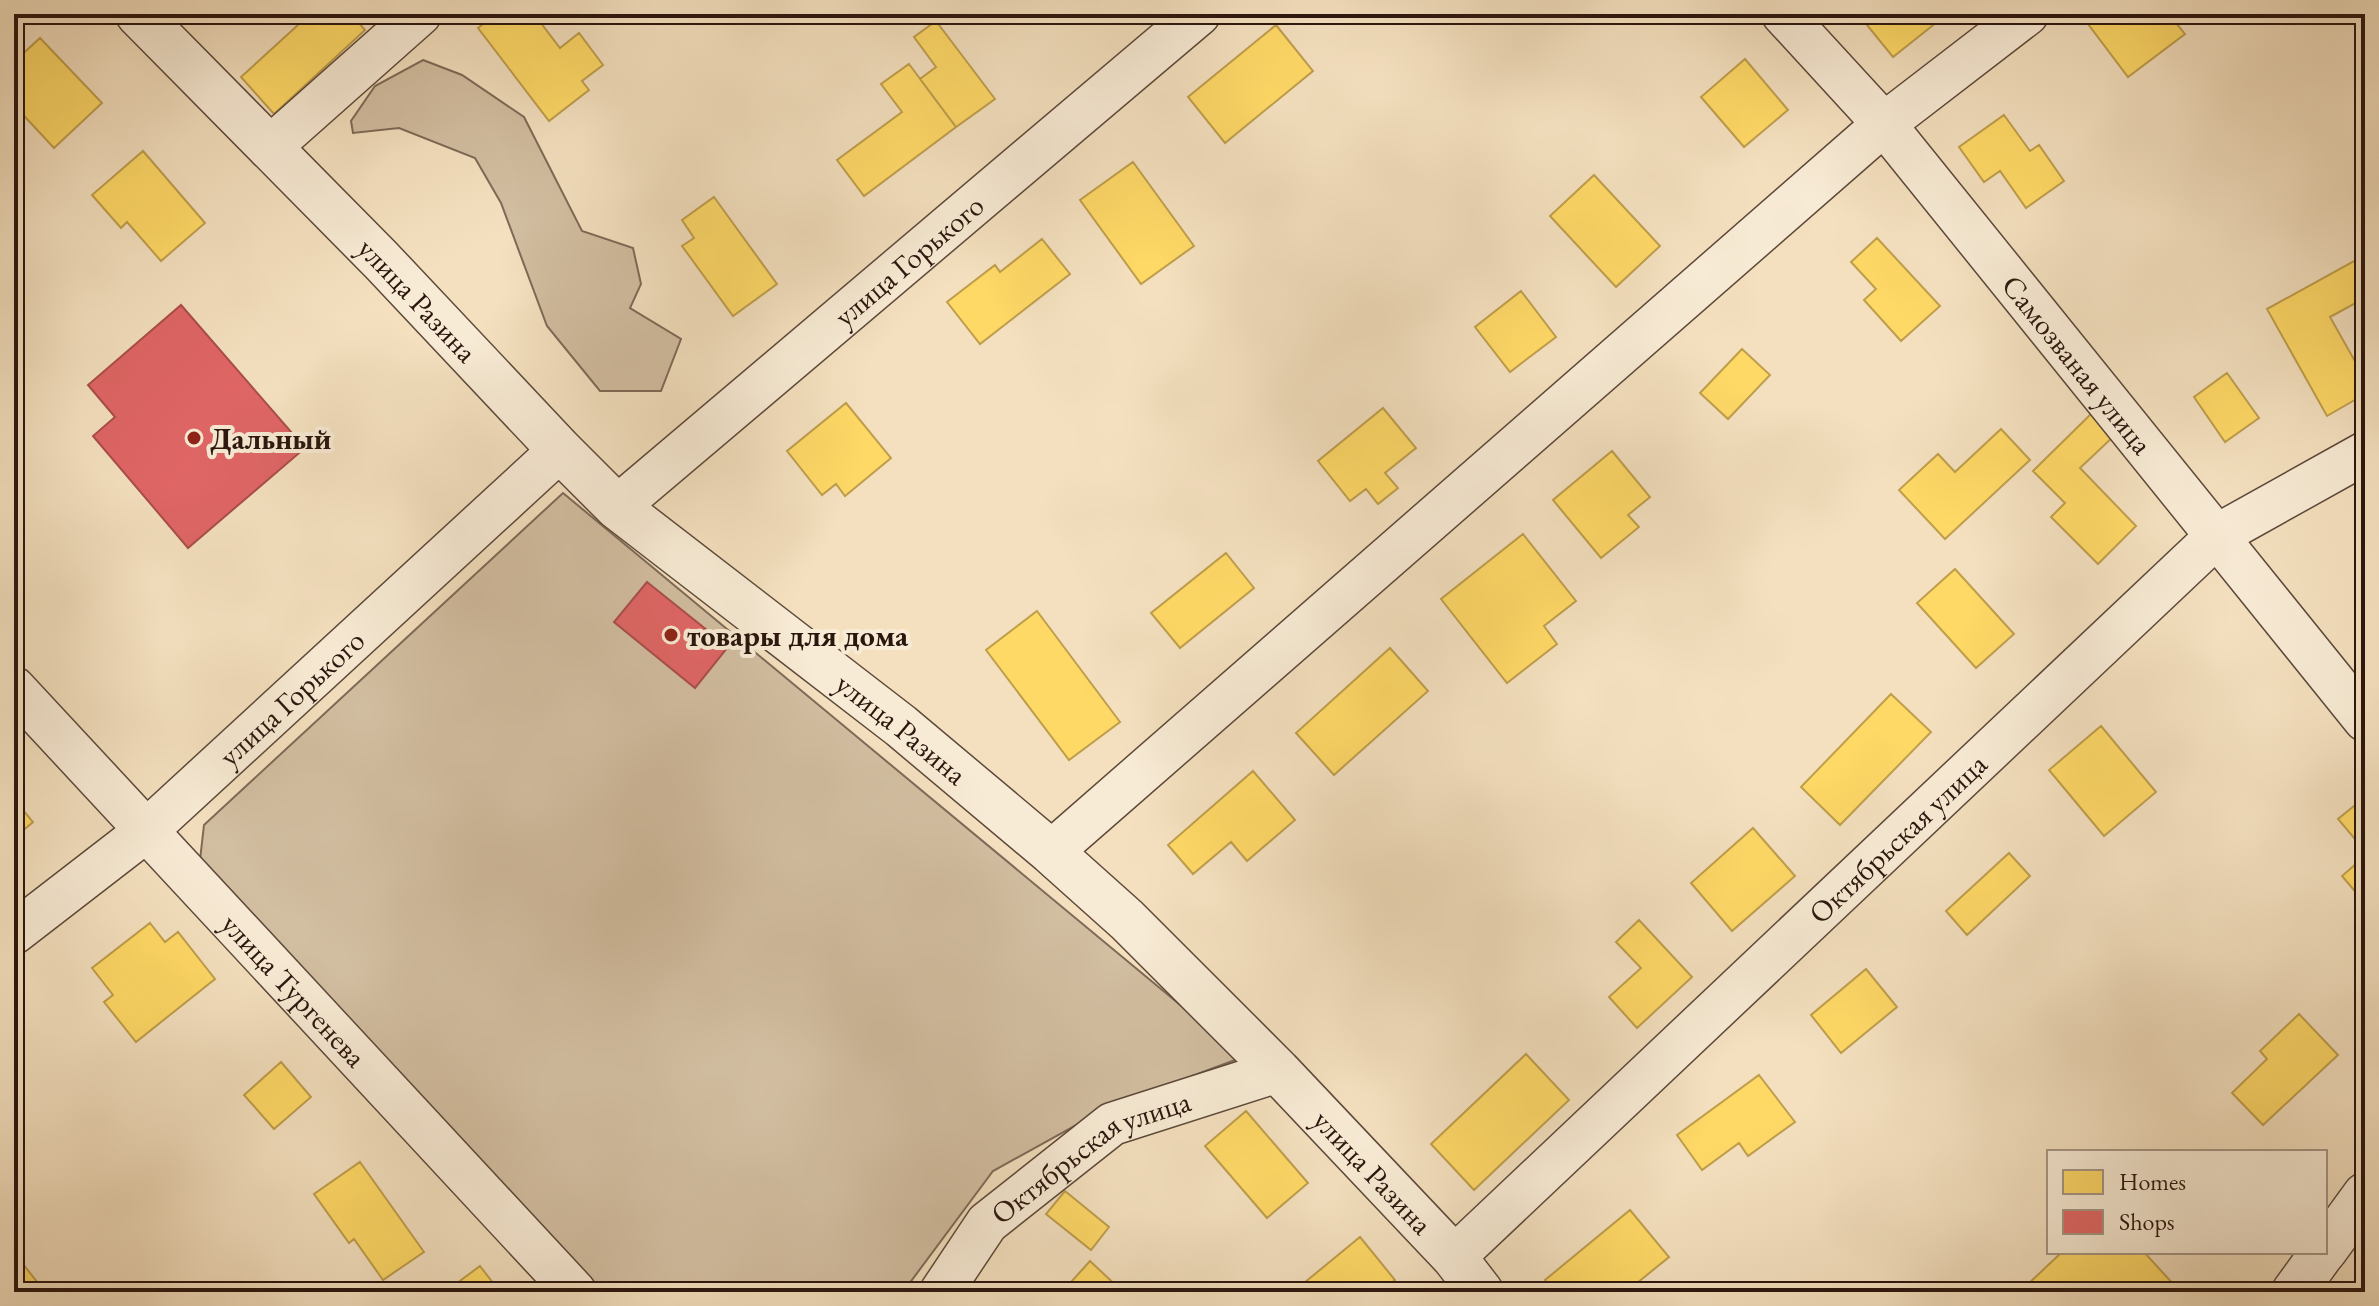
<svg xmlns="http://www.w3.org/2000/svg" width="2379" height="1306" font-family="'EB Garamond',serif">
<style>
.green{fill:#d2bea1;stroke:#7e6a58;stroke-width:2}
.homes{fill:#ffd966;stroke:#bf9e4c;stroke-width:2}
.shops{fill:#e06666;stroke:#aa4e4c;stroke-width:2}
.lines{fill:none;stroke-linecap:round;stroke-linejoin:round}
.minor-casing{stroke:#5d483a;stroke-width:45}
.tertiary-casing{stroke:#5d483a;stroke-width:47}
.minor{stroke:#f8ebd5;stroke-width:42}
.tertiary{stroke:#f8ebd5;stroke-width:44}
.poi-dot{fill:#8f2418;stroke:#f8ebd5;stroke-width:3}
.labels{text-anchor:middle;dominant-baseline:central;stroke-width:8;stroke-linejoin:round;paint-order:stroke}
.street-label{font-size:30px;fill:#2b160e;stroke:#f8ebd5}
.poi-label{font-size:30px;font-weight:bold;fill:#2b160e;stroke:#f8ebd5;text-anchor:start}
</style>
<rect width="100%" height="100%" fill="#f4e0bf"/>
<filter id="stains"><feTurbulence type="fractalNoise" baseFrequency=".0025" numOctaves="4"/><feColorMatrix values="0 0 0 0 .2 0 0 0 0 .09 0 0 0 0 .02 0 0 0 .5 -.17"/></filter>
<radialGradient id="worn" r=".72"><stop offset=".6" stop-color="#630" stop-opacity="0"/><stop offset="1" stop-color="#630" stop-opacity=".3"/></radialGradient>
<!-- green -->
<path class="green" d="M423 60 462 75 524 117 582 231 633 248 641 284 630 308 681 339 661 391H600L547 326 501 203 475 158 399 128 353 133 351 121 375 86Z
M563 493 1243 1057 1107 1108 993 1171 903 1292H599L200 860 204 825Z"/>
<!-- homes -->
<path class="homes" d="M310 14H351L365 30 274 114 241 77Z
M496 14H534L560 48 579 33 603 65 582 81 589 90 549 121 478 28Z
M1858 14H1947L1893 57Z
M2101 14H2187L2176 23 2185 34 2128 77 2088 24Z
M936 21 995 99 956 127 920 79 936 67 914 37Z
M1276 25 1313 71 1225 143 1188 97Z
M40 38 102 103 54 148 14 105V62Z
M1745 59 1788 110 1744 147 1701 97Z
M909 64 956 127 864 196 837 160 902 112 881 84Z
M2004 115 2030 151 2039 145 2064 181 2026 208 2000 171 1984 182 1959 147Z
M143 151 205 223 161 261 127 222 121 228 92 195Z
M1133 162 1194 246 1141 284 1080 200Z
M1594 175 1660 246 1616 287 1550 216Z
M714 197 777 284 733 316 682 246 694 238 682 220Z
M1877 238 1940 306 1901 341 1864 300 1876 289 1851 262Z
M1042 239 1070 274 980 344 947 302 995 265 1000 272Z
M2354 261 2365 280V298L2330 317 2365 379V394L2327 416 2267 309Z
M1521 291 1556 337 1510 372 1475 327Z
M1742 349 1770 375 1728 419 1700 393Z
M2227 373 2259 418 2225 442 2194 397Z
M846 403 891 458 845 496 836 484 822 495 787 451Z
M1383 408 1416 448 1385 473 1398 488 1378 504 1366 489 1350 501 1318 461Z
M2092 413 2115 435 2080 468 2136 526 2098 564 2051 517 2065 503 2033 471Z
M2001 429 2030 460 1945 539 1899 490 1938 454 1955 472Z
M1612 451 1650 497 1628 515 1639 527 1601 558 1553 500Z
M1523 534 1576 601 1544 626 1557 644 1507 683 1441 599Z
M1226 553 1254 588 1180 648 1151 613Z
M1955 569 2014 634 1976 668 1917 603Z
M1037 611 1120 722 1069 760 986 650Z
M1390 648 1428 691 1334 775 1296 733Z
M1891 694 1931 732 1840 825 1801 787Z
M2101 726 2156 792 2104 836 2049 770Z
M1253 771 1295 820 1247 861 1231 842 1193 874 1168 845Z
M2365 797V851L2338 819Z
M14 799 33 822 14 838Z
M1753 828 1795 876 1732 931 1691 883Z
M2009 853 2030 876 1967 935 1946 911Z
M2365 856V903L2342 876Z
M1639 920 1692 977 1637 1028 1609 997 1641 968 1616 942Z
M150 923 165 942 178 932 215 979 136 1042 104 1002 113 995 92 968Z
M1866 969 1897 1007 1841 1053 1811 1015Z
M2299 1014 2338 1055 2263 1125 2232 1093 2267 1059 2260 1051Z
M1526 1054 1569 1100 1474 1190 1431 1144Z
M281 1062 311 1097 274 1129 244 1095Z
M1759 1075 1795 1122 1748 1156 1739 1143 1702 1170 1677 1135Z
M1246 1111 1308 1183 1267 1218 1205 1146Z
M360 1162 424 1252 383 1280 354 1239 349 1243 314 1194Z
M1065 1191 1109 1227 1091 1250 1046 1214Z
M1630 1210 1669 1257 1626 1292H1555L1545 1280Z
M1360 1237 1395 1280 1380 1292H1293Z
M2062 1252H2144L2175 1286 2168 1292H2124L2121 1288 2117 1292H2032L2026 1286Z
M1090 1261 1123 1292H1062Z
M23 1264 45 1292H14V1271Z
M480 1266 500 1292H445Z"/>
<!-- shops -->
<path class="shops" d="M181 305 305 448 188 548 93 436 115 417 88 385Z
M647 582 728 647 695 688 614 622Z"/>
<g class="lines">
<defs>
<g id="minor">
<path id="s1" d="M1783 14 1884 124 2365 720"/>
<path d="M269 148 420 14"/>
<path id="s2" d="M617 507 1199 14"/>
<path id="s3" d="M14 688 575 1292"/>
<path d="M1051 852 1884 124 2027 14"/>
<path id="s4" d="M14 933 146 831 560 450"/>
<path id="s5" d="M1454 1257 2218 535 2365 453"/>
<path id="s6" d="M941 1292 987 1223 1112 1124 1278 1071"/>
</g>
<g id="tertiary">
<path id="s7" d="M138 14 381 260 560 450 617 507 901 726 1051 852 1127 920 1278 1071 1454 1257 1481 1292"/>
<path d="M2325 1250 2365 1195"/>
<path d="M2294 1292 2323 1252"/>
</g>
</defs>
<!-- minor casing -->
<use href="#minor" class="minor-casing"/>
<!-- tertiary casing -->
<use href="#tertiary" class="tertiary-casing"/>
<!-- minor -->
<use href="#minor" class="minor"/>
<!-- tertiary -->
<use href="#tertiary" class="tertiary"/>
</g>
<!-- markers -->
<g class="poi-dot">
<circle cx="194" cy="438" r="8"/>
<circle cx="671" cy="635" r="8"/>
</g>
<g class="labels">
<!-- street labels -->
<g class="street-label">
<text stroke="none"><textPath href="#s2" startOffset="382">улица Горького</textPath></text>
<text stroke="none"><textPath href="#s7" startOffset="400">улица Разина</textPath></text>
<text stroke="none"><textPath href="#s1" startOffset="458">Самозваная улица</textPath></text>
<text stroke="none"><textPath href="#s4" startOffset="364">улица Горького</textPath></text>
<text stroke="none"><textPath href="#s7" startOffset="1048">улица Разина</textPath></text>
<text stroke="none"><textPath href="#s5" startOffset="610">Октябрьская улица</textPath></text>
<text stroke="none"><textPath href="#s3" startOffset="412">улица Тургенева</textPath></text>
<text stroke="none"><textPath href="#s6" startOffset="208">Октябрьская улица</textPath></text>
<text stroke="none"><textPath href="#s7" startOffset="1696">улица Разина</textPath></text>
</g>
<!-- poi labels -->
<g class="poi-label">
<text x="210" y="438">Дальный</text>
<text x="687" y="635">товары для дома</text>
</g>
</g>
<!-- margin -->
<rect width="2379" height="1306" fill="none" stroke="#f4e0bf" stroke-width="48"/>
<rect x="16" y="16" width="2347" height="1274" fill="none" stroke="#2b160e" stroke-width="4"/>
<rect x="24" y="24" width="2331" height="1258" fill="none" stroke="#2b160e" stroke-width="2"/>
<!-- legend -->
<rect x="2047" y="1150" width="280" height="104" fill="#f8ebd5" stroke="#a69685" stroke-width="2"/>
<rect x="2063" y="1170" width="40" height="24" fill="#ffd966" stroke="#a69685" stroke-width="2"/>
<text x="2119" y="1190" font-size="24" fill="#2b160e">Homes</text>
<rect x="2063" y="1210" width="40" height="24" fill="#e06666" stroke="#a69685" stroke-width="2"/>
<text x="2119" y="1230" font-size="24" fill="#2b160e">Shops</text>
<rect width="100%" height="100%" filter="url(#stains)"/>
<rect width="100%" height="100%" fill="url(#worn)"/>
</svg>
